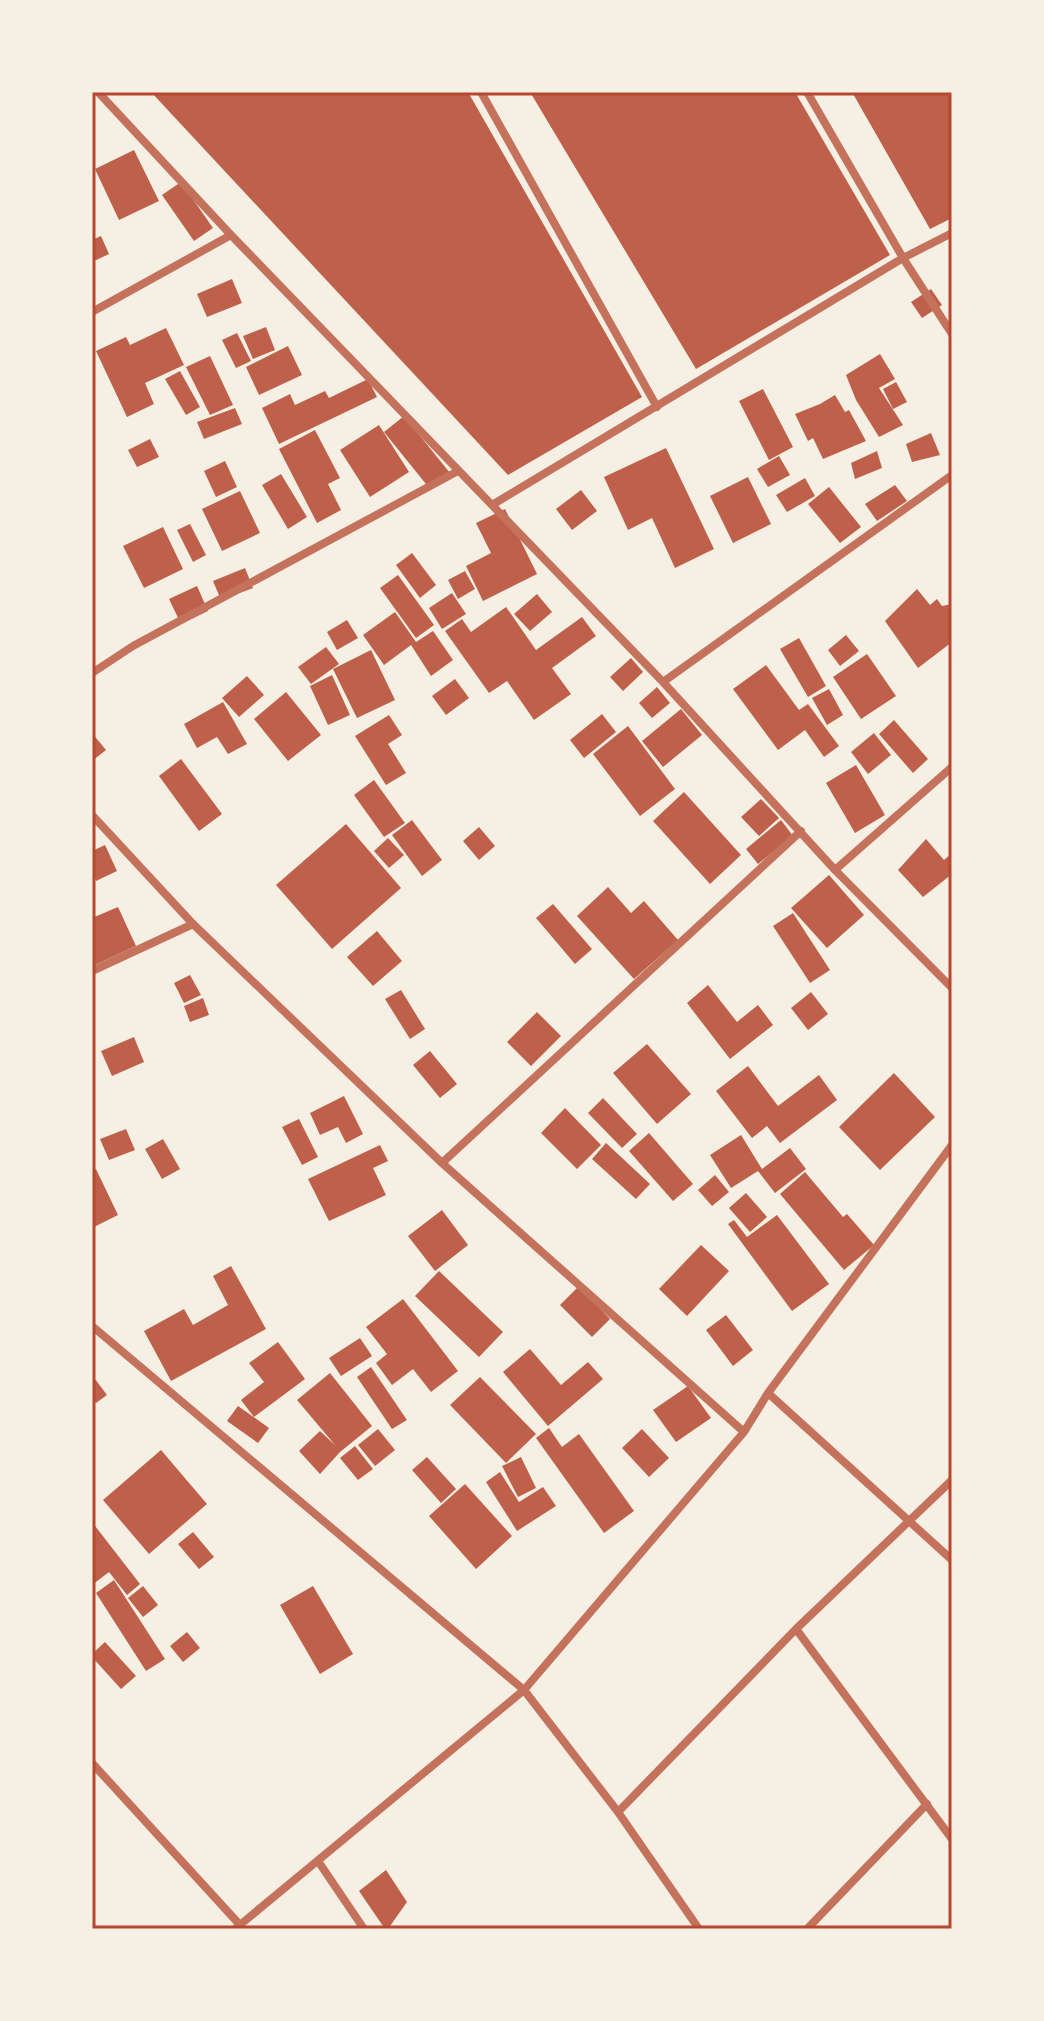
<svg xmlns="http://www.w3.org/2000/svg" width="1044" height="2021" font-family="'Sofia Sans Condensed',sans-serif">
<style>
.building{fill:#bf614a}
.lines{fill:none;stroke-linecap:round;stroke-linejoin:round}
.minor{stroke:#c5725c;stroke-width:8}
.neatline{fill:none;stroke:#b5482f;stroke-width:3}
</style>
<rect width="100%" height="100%" fill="#f6efe4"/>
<!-- building -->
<path class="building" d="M151 92H468L642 397 508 475Z
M530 92H795L890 255 696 369Z
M852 92H952V218L930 229Z
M134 150 159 201 119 220 95 169Z
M181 182 213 228 194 241 162 195Z
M101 236 109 254 92 262V240Z
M232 279 242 303 207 317 197 294Z
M931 289 942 305 922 318 911 302Z
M266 327 275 350 253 359 243 336Z
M166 328 184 365 145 383 154 404 127 417 96 351 126 337 130 345Z
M237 333 251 361 236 368 222 340Z
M288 346 302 375 259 395 246 367Z
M880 354 895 379 879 388 903 425 879 437 856 400 846 375Z
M210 356 233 405 210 415 186 367Z
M180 371 200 407 186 415 165 379Z
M368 379 377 397 279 444 262 408 290 394 295 405 325 391 329 398Z
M896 382 907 402 893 409 883 389Z
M763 389 793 447 769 460 739 401Z
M835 395 845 412 849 410 866 441 823 459 813 438 808 441 795 414 820 404Z
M235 408 242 424 204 439 197 422Z
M404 416 450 473 430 489 384 432Z
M379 425 409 472 370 497 340 450Z
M315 430 340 478 328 484 341 510 317 523 279 449Z
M931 433 940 455 912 462 906 444Z
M150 439 159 457 137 467 128 450Z
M666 448 714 549 675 568 652 518 628 530 604 477Z
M877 451 882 468 855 479 851 463Z
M779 456 790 475 768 487 757 469Z
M225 461 237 487 216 497 204 471Z
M281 474 307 517 288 529 262 485Z
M748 477 771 524 733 543 710 496Z
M805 478 815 496 787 512 776 495Z
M895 485 907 501 877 521 865 504Z
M829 487 861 527 840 543 808 504Z
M581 490 597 511 572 530 556 509Z
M240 491 260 533 222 551 202 509Z
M505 509 537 574 483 601 466 566 491 553 476 523Z
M190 524 206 555 193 562 177 530Z
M163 527 183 569 144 588 123 546Z
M412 553 436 585 420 598 396 565Z
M245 568 253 588 221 600 213 581Z
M465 571 475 589 458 599 448 580Z
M398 575 434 625 416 638 380 588Z
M197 586 208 611 181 624 169 599Z
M917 589 930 605 937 599 942 606 952 604V642L918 668 885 621Z
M452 593 466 614 442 629 429 608Z
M537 594 552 612 530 631 514 614Z
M506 607 536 650 582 617 596 636 552 668 571 694 534 720 507 681 489 693 445 631 462 619 471 632Z
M395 612 416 642 433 631 453 660 431 676 411 645 384 665 363 635Z
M347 620 358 638 337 650 327 632Z
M846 635 859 651 840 666 828 650Z
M799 638 826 686 808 697 780 649Z
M326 647 339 664 311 684 298 667Z
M371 650 395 700 357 718 333 669Z
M867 654 896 696 861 719 833 677Z
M631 658 643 672 623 691 610 677Z
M766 665 799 710 808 704 839 746 824 757 805 730 778 750 733 689Z
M332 675 350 715 328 725 310 686Z
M247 676 264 695 239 717 222 698Z
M455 679 469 698 446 715 432 696Z
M657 687 670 703 652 718 639 703Z
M829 689 843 715 827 725 812 698Z
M286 692 321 735 288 761 254 719Z
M223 702 247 744 228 754 217 737 197 748 184 724Z
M681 709 702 735 663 767 642 741Z
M602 714 616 732 584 758 570 740Z
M389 715 402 735 388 744 406 773 386 785 355 736Z
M894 720 928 759 913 773 879 734Z
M628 726 675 789 640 816 593 754Z
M92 733 106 750 92 761Z
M874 733 891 755 868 774 851 752Z
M181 759 222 814 199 831 159 776Z
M856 765 885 815 855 833 826 783Z
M374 780 405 823 384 837 354 795Z
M684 792 741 855 710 884 653 821Z
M761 799 779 818 759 836 741 817Z
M412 820 442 860 422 876 392 835Z
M781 820 793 836 758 864 746 849Z
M346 824 401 888 332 949 276 885Z
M479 827 495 846 479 860 463 841Z
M388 838 404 855 389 868 374 851Z
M926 839 944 860 952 853V874L923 897 898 870Z
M105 845 117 871 96 881 92 871V851Z
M829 875 864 915 827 948 791 908Z
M608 887 631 913 644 901 678 940 634 979 577 916Z
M553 904 592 949 575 964 536 918Z
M118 907 136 946 95 965 92 959V918Z
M793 913 830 970 810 983 773 926Z
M377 931 402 961 373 986 347 957Z
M190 975 201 995 184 1003 174 983Z
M708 985 737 1022 758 1005 773 1025 730 1059 687 1003Z
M401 990 425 1029 410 1039 385 999Z
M811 992 828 1014 808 1030 791 1008Z
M203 998 209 1015 190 1022 184 1006Z
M537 1012 561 1036 531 1066 507 1042Z
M134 1037 144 1062 112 1076 101 1051Z
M647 1044 691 1094 657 1124 613 1073Z
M430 1051 457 1084 440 1098 413 1065Z
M748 1066 778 1106 819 1075 837 1100 780 1143 767 1126 752 1138 716 1091Z
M894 1073 935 1117 880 1170 839 1127Z
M344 1096 363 1134 346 1143 338 1127 320 1135 310 1113Z
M603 1098 637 1134 622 1148 588 1113Z
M565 1108 601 1145 577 1169 541 1133Z
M299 1119 318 1157 302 1165 282 1127Z
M126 1129 135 1150 109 1160 100 1139Z
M649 1133 693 1184 673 1201 629 1151Z
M741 1135 762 1169 790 1148 806 1169 775 1193 758 1171 731 1188 710 1155Z
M163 1139 180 1169 162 1179 145 1149Z
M606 1143 650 1184 636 1199 592 1159Z
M380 1145 388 1161 373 1168 386 1195 329 1221 308 1179Z
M96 1169 118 1215 92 1228V1171Z
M805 1172 843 1217 847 1214 874 1245 844 1270 780 1194Z
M715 1175 729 1192 712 1206 698 1190Z
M746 1193 767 1217 750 1232 729 1208Z
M442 1210 468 1245 435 1271 408 1236Z
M777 1215 829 1284 792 1311 728 1224 734 1220 747 1237Z
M701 1245 729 1271 687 1316 659 1289Z
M231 1266 266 1329 171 1381 144 1331 184 1309 193 1325 228 1305 213 1276Z
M439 1271 503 1332 479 1357 415 1296Z
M579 1286 610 1319 592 1337 560 1305Z
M403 1299 458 1371 431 1392 413 1369 392 1385 376 1363 387 1354 366 1327Z
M726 1315 753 1350 733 1366 706 1330Z
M360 1338 372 1356 341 1376 329 1358Z
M278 1342 305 1379 254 1417 241 1400 264 1382 249 1363Z
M530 1349 561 1385 588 1362 603 1379 548 1426 503 1372Z
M371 1367 407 1420 392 1429 357 1377Z
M330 1373 372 1426 340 1452 320 1474 299 1451 320 1431 335 1445 297 1400Z
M92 1375 107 1395 96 1403 92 1397Z
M480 1377 536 1434 506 1463 450 1405Z
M688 1386 711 1418 676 1442 653 1410Z
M238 1406 269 1428 258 1443 227 1421Z
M549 1428 562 1447 579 1434 634 1511 604 1533 536 1438Z
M378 1429 395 1450 375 1466 358 1445Z
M642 1429 669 1458 649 1477 622 1448Z
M355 1446 373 1469 358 1480 340 1458Z
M161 1450 207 1504 149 1554 103 1500Z
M427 1457 456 1489 441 1503 412 1470Z
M521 1457 536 1488 518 1497 502 1466Z
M500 1472 519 1502 543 1487 556 1506 517 1531 486 1482Z
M465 1484 512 1536 476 1569 429 1516Z
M92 1522 140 1584 127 1595 109 1572 92 1585Z
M193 1532 214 1557 199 1569 178 1544Z
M114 1580 165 1659 146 1671 96 1593Z
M143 1586 158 1605 143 1617 128 1598Z
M313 1586 353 1654 320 1674 280 1605Z
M187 1632 200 1648 183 1662 170 1646Z
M105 1642 136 1676 121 1689 92 1657V1654Z
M386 1870 407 1902 388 1929H385L359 1891Z"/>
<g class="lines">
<!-- minor -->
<path class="minor" d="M98 92 231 235 663 682 835 870 952 988
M481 92 657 407
M807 92 903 258 952 334
M92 312 231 235
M492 505 903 258 952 233
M92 673 133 646 458 471
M663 682 952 475
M92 815 193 924 442 1163 744 1432
M835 870 952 767
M92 971 193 924
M442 1163 801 831
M92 1326 524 1690 618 1812 699 1929
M768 1393 952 1560
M796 1629 952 1839
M92 1763 240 1925
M618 1812 796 1629 952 1480
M318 1861 364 1929
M235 1929 524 1690 744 1432 768 1393 952 1145
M807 1929 927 1804"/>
</g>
<!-- border -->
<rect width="1044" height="2021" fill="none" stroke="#f6efe4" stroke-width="188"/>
<rect x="94" y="94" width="856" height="1833" class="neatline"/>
</svg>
